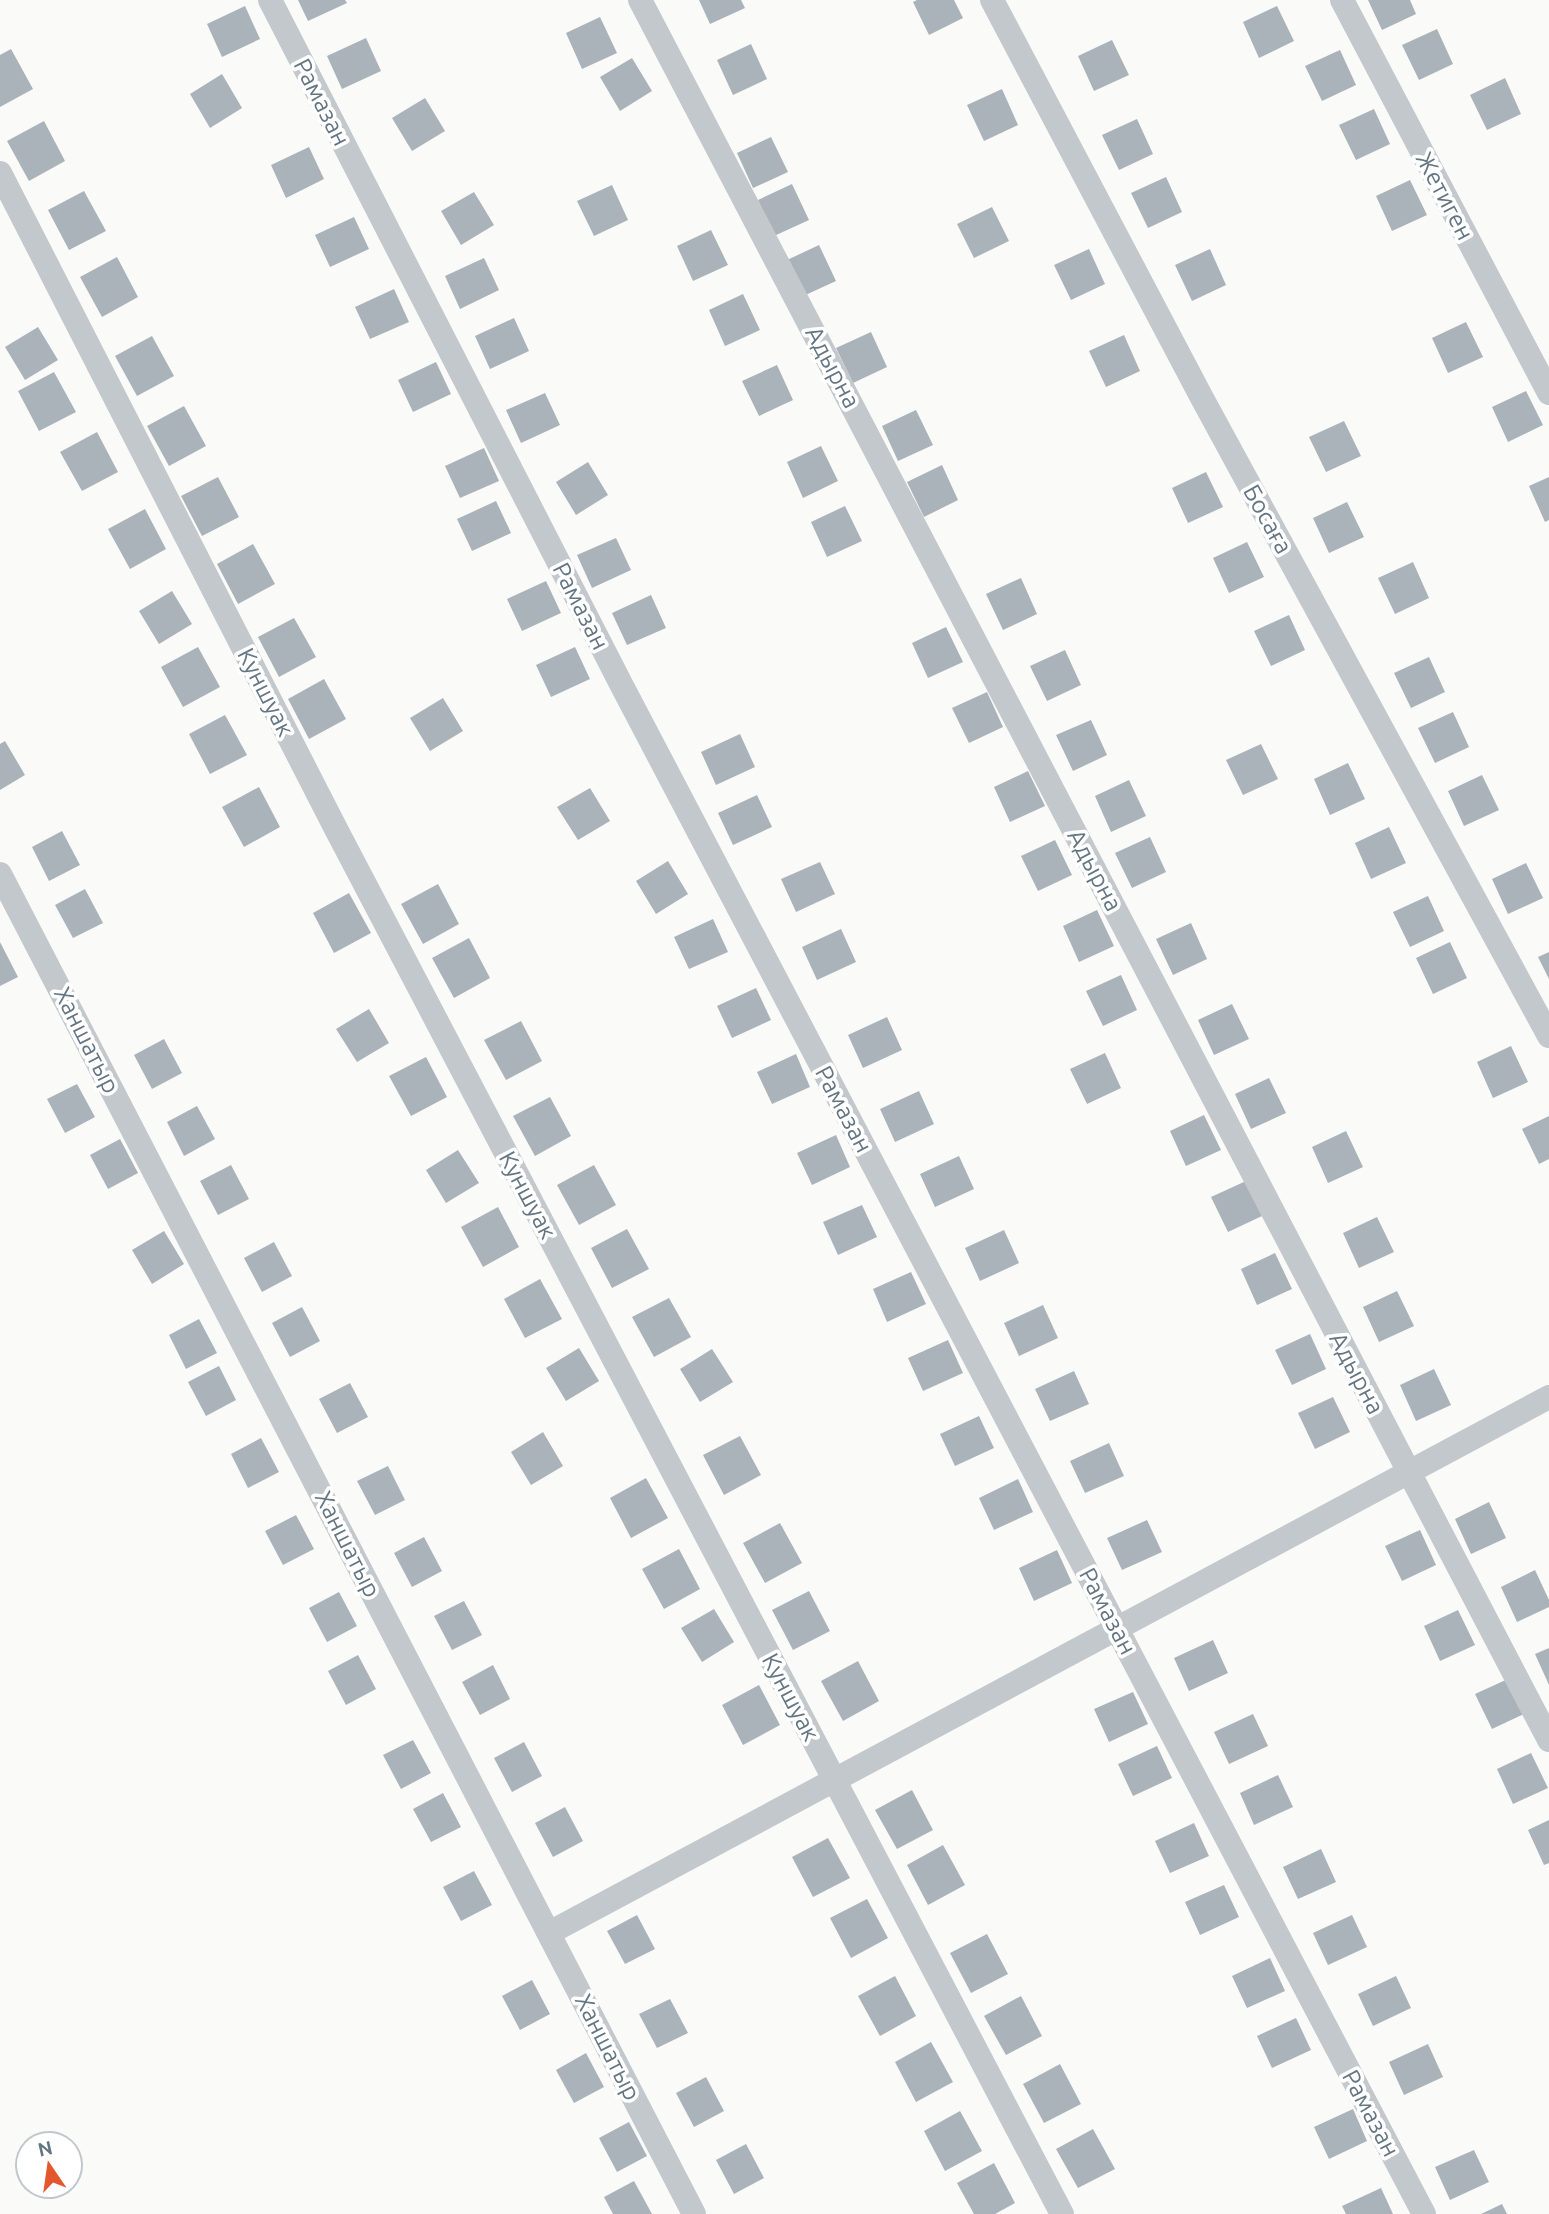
<svg xmlns="http://www.w3.org/2000/svg" width="1549" height="2214" font-family="Ubuntu,sans-serif">
<style>
.building{fill:#aab3b9}
.lines{fill:none;stroke-linecap:round;stroke-linejoin:round}
.minor{stroke:#c3c8cc;stroke-width:24}
.labels{text-anchor:middle;dominant-baseline:central;stroke-width:7;stroke-linejoin:round;paint-order:stroke}
.street-label{font-size:24px;fill:#657683;stroke:#fff}
</style>
<rect width="100%" height="100%" fill="#fafaf8"/>
<!-- building -->
<path class="building" d="M298 0H345L347 3 308 21Z
M699 0H741L745 8 710 24Z
M917 0H954L963 18 929 35 913 2Z
M1368 0H1410L1416 14 1382 30Z
M245 6 260 39 222 57 207 24Z
M1277 6 1294 41 1259 58 1243 22Z
M600 17 617 53 582 69 566 33Z
M1437 29 1453 64 1419 80 1402 45Z
M366 38 381 71 342 89 327 56Z
M1112 40 1129 75 1094 91 1078 56Z
M751 44 767 79 733 95 717 60Z
M11 49 33 89 0 107V55Z
M1340 50 1356 85 1322 101 1305 66Z
M632 58 652 91 620 111 600 77Z
M222 74 242 108 210 128 190 94Z
M1505 78 1521 114 1487 130 1470 95Z
M1002 89 1018 125 984 141 967 105Z
M425 98 445 131 412 151 392 118Z
M1374 109 1390 144 1356 160 1339 125Z
M1137 119 1153 154 1119 170 1102 135Z
M44 121 65 161 29 181 7 141Z
M771 137 788 172 753 188 737 153Z
M309 147 324 179 286 198 271 165Z
M1166 177 1182 212 1148 228 1131 193Z
M1410 180 1427 215 1392 231 1376 196Z
M792 184 809 220 774 236 758 200Z
M612 185 628 220 594 236 577 201Z
M84 191 106 231 69 250 48 210Z
M474 192 494 225 461 245 441 211Z
M992 207 1009 241 974 258 957 224Z
M354 217 369 249 330 267 315 235Z
M711 230 728 265 693 281 677 246Z
M819 245 836 281 801 297 785 261Z
M1089 249 1105 284 1071 300 1054 265Z
M1210 249 1226 285 1192 301 1175 265Z
M117 257 138 297 102 317 80 277Z
M484 258 499 290 460 309 445 276Z
M394 289 409 322 370 339 355 307Z
M743 294 760 330 725 346 709 310Z
M514 318 529 351 490 369 475 336Z
M1466 322 1483 357 1448 373 1432 338Z
M38 327 58 360 25 380 5 347Z
M871 332 887 367 853 383 836 348Z
M1124 335 1140 371 1106 387 1089 351Z
M152 336 174 376 137 396 115 356Z
M436 362 451 394 413 412 398 380Z
M777 365 793 400 759 416 742 381Z
M54 372 76 412 39 431 18 391Z
M1526 391 1543 425 1508 442 1492 407Z
M545 393 560 425 521 443 506 410Z
M184 406 206 446 169 466 147 426Z
M916 410 933 445 898 461 882 426Z
M1344 421 1361 456 1326 472 1309 437Z
M97 432 118 472 82 491 60 452Z
M821 446 838 481 803 498 787 462Z
M484 448 499 481 460 498 445 466Z
M588 462 608 495 576 515 556 482Z
M942 465 958 500 924 517 907 482Z
M1206 472 1223 507 1188 523 1172 488Z
M218 477 239 517 202 536 181 496Z
M1549 477V520L1545 522 1529 486Z
M496 501 511 533 472 551 457 519Z
M1347 502 1364 537 1329 553 1313 518Z
M845 506 862 541 827 557 811 522Z
M145 509 166 549 130 569 108 529Z
M616 538 631 570 592 588 577 555Z
M1247 542 1264 577 1229 593 1213 558Z
M253 544 275 584 238 604 217 564Z
M1413 562 1429 598 1395 614 1378 578Z
M1021 578 1037 614 1003 630 986 594Z
M546 581 561 613 522 631 507 599Z
M172 591 192 624 159 644 139 611Z
M651 595 666 628 627 645 612 613Z
M1289 615 1305 650 1271 666 1254 631Z
M294 618 316 657 279 677 258 637Z
M946 627 963 662 928 678 912 643Z
M198 647 220 687 183 707 161 667Z
M575 647 590 679 551 697 536 665Z
M1065 650 1081 685 1047 701 1030 666Z
M1429 657 1445 692 1411 708 1394 673Z
M324 679 346 719 309 739 288 699Z
M987 692 1003 727 969 743 952 708Z
M443 698 463 731 430 751 410 718Z
M1453 712 1469 747 1435 763 1418 728Z
M225 715 247 755 210 774 189 734Z
M1091 720 1107 755 1073 771 1056 735Z
M740 734 755 767 716 785 701 752Z
M5 741 25 775 0 790V744Z
M1261 744 1278 779 1243 795 1226 760Z
M1348 763 1365 799 1330 815 1314 779Z
M1028 771 1045 806 1010 822 994 787Z
M1482 775 1499 810 1464 826 1448 791Z
M1129 780 1146 816 1111 832 1095 796Z
M259 787 280 827 244 847 222 807Z
M590 788 610 821 578 840 557 807Z
M757 795 772 827 733 845 718 813Z
M1389 827 1406 863 1371 879 1355 843Z
M62 831 80 865 49 881 32 847Z
M1150 837 1166 872 1132 888 1115 853Z
M1055 840 1072 875 1038 891 1021 856Z
M668 861 688 894 656 914 636 881Z
M820 862 835 894 796 912 781 879Z
M1526 863 1543 898 1508 914 1492 879Z
M438 884 459 924 423 944 401 904Z
M85 889 103 923 73 938 55 905Z
M349 893 371 933 334 953 313 913Z
M1428 896 1444 931 1410 947 1393 912Z
M1097 910 1114 946 1079 962 1063 926Z
M713 919 728 952 689 969 674 937Z
M1191 923 1207 959 1173 975 1156 939Z
M841 929 856 962 817 980 802 947Z
M469 938 490 978 454 998 432 958Z
M0 942 18 977 0 986Z
M1450 942 1467 978 1433 994 1416 958Z
M1549 952V979L1538 957Z
M1121 975 1137 1010 1103 1026 1086 991Z
M756 988 771 1020 732 1038 717 1006Z
M1232 1004 1249 1039 1214 1055 1198 1020Z
M369 1009 389 1043 357 1062 336 1029Z
M887 1017 902 1050 863 1068 848 1035Z
M521 1021 542 1061 506 1080 484 1040Z
M164 1039 182 1073 152 1089 134 1055Z
M1511 1046 1528 1082 1493 1098 1477 1062Z
M1105 1053 1121 1088 1087 1104 1070 1069Z
M796 1054 810 1087 772 1104 757 1072Z
M426 1057 447 1097 411 1116 389 1076Z
M1269 1078 1286 1113 1251 1129 1235 1094Z
M77 1084 95 1117 65 1133 47 1099Z
M919 1091 934 1124 895 1142 880 1109Z
M550 1097 571 1136 535 1156 513 1116Z
M197 1106 215 1139 184 1156 167 1122Z
M1204 1115 1221 1150 1186 1166 1170 1131Z
M1549 1116V1159L1539 1164 1522 1129Z
M1346 1131 1363 1167 1328 1183 1312 1147Z
M836 1135 850 1167 812 1185 797 1153Z
M120 1139 138 1173 108 1189 90 1155Z
M458 1150 479 1183 446 1203 426 1170Z
M959 1156 974 1189 935 1207 920 1174Z
M231 1165 249 1199 218 1215 200 1181Z
M594 1165 616 1205 579 1225 557 1185Z
M1246 1181 1262 1216 1228 1232 1211 1197Z
M862 1205 877 1237 838 1255 823 1222Z
M498 1207 519 1247 483 1267 461 1227Z
M1377 1217 1394 1252 1359 1268 1343 1233Z
M627 1229 649 1269 612 1288 591 1248Z
M1004 1230 1019 1263 980 1281 965 1248Z
M164 1231 184 1264 152 1284 132 1250Z
M274 1242 292 1276 262 1292 244 1258Z
M1275 1253 1292 1289 1257 1305 1241 1269Z
M911 1272 926 1304 887 1322 873 1289Z
M540 1279 562 1319 525 1338 504 1299Z
M1397 1291 1414 1326 1379 1342 1363 1307Z
M669 1298 691 1337 654 1357 632 1317Z
M1043 1305 1058 1338 1019 1356 1004 1323Z
M302 1307 320 1341 290 1357 272 1323Z
M199 1319 217 1353 186 1369 169 1335Z
M1310 1334 1326 1369 1292 1385 1275 1350Z
M948 1340 963 1373 923 1391 908 1358Z
M579 1348 599 1381 566 1401 546 1368Z
M712 1349 733 1382 700 1402 680 1369Z
M219 1366 236 1400 206 1416 188 1382Z
M1434 1369 1451 1405 1416 1421 1400 1385Z
M1074 1371 1089 1404 1050 1421 1035 1389Z
M350 1383 368 1417 337 1433 319 1399Z
M1333 1397 1350 1432 1315 1449 1298 1413Z
M979 1416 994 1448 955 1466 940 1434Z
M543 1432 563 1466 531 1485 511 1452Z
M740 1436 761 1475 724 1495 703 1455Z
M261 1438 279 1472 248 1488 231 1454Z
M1109 1443 1124 1476 1085 1493 1070 1461Z
M388 1466 405 1500 375 1515 357 1481Z
M646 1478 668 1518 631 1538 610 1498Z
M1018 1479 1033 1512 994 1530 979 1498Z
M1489 1502 1506 1538 1471 1554 1455 1519Z
M296 1515 314 1549 283 1565 265 1531Z
M1147 1520 1162 1552 1122 1570 1107 1538Z
M780 1523 802 1563 765 1583 743 1543Z
M1420 1530 1436 1565 1402 1581 1385 1546Z
M424 1537 442 1571 412 1587 394 1553Z
M679 1549 700 1589 664 1609 642 1569Z
M1057 1550 1072 1583 1034 1601 1019 1568Z
M1535 1570 1549 1600V1607L1517 1622 1501 1587Z
M809 1591 830 1631 793 1650 772 1610Z
M339 1592 357 1626 327 1642 309 1608Z
M464 1601 482 1635 452 1650 434 1616Z
M714 1609 734 1642 702 1662 681 1628Z
M1458 1610 1475 1645 1440 1661 1424 1626Z
M1213 1640 1228 1673 1189 1691 1174 1658Z
M1549 1648V1685L1535 1654Z
M358 1655 376 1689 346 1705 328 1671Z
M858 1661 879 1701 843 1721 821 1681Z
M493 1665 510 1699 480 1715 462 1682Z
M1510 1678 1526 1713 1492 1729 1475 1694Z
M759 1685 780 1725 743 1745 722 1705Z
M1133 1692 1148 1724 1109 1742 1094 1709Z
M1253 1714 1268 1746 1229 1764 1214 1732Z
M413 1740 431 1773 401 1789 383 1755Z
M524 1742 542 1776 512 1792 494 1758Z
M1157 1746 1172 1778 1133 1796 1118 1764Z
M1531 1753 1548 1788 1513 1804 1497 1769Z
M1278 1775 1293 1807 1254 1825 1240 1793Z
M912 1790 933 1830 897 1849 875 1810Z
M443 1793 461 1827 431 1842 413 1809Z
M565 1807 583 1841 553 1857 535 1823Z
M1549 1820V1863L1544 1865 1528 1830Z
M1194 1823 1209 1856 1170 1873 1155 1841Z
M828 1838 850 1878 813 1897 792 1857Z
M943 1845 965 1885 928 1905 907 1865Z
M1321 1849 1336 1882 1298 1899 1283 1867Z
M474 1871 492 1905 461 1921 443 1887Z
M1224 1885 1239 1917 1200 1935 1185 1902Z
M867 1899 888 1938 851 1958 830 1918Z
M637 1915 655 1949 625 1964 607 1931Z
M1352 1915 1367 1947 1328 1965 1313 1933Z
M987 1934 1008 1974 971 1993 950 1953Z
M1270 1958 1285 1991 1247 2008 1232 1976Z
M895 1976 916 2016 880 2036 858 1996Z
M1396 1976 1411 2008 1373 2026 1358 1994Z
M532 1980 550 2014 520 2030 502 1996Z
M1021 1996 1042 2036 1006 2055 984 2016Z
M670 1999 688 2033 657 2048 639 2014Z
M1296 2018 1311 2050 1272 2068 1257 2036Z
M931 2042 953 2082 916 2102 895 2062Z
M1428 2044 1443 2077 1404 2095 1389 2062Z
M586 2053 604 2087 574 2103 556 2070Z
M1060 2064 1081 2104 1044 2123 1023 2084Z
M706 2077 724 2111 694 2127 676 2093Z
M1353 2109 1367 2141 1329 2159 1314 2127Z
M960 2111 982 2151 945 2171 924 2131Z
M629 2122 647 2156 617 2172 599 2138Z
M1093 2129 1115 2169 1078 2188 1056 2149Z
M746 2144 764 2178 734 2194 716 2160Z
M1474 2150 1489 2182 1450 2200 1435 2167Z
M994 2163 1015 2203 995 2214H974L957 2183Z
M634 2181 652 2214H613L604 2197Z
M1381 2188 1393 2214H1346L1342 2206Z
M1502 2204 1507 2214H1481Z"/>
<g class="lines">
<!-- minor -->
<path class="minor" d="M270 0 621 684 1424 2214
M640 0 1549 1740
M992 0 1202 398 1549 1036
M1342 0 1549 393
M0 173 336 829 1062 2214
M0 874 694 2214
M549 1933 1549 1397"/>
</g>
<g class="labels">
<!-- street labels -->
<g class="street-label">
<text transform="translate(322 102) rotate(63)">Рамазан</text>
<text transform="translate(1445 196) rotate(62)">Жетиген</text>
<text transform="translate(833 367) rotate(62)">Адырна</text>
<text transform="translate(1268 519) rotate(61)">Босаға</text>
<text transform="translate(581 606) rotate(63)">Рамазан</text>
<text transform="translate(266 692) rotate(63)">Куншуак</text>
<text transform="translate(1095 870) rotate(62)">Адырна</text>
<text transform="translate(87 1040) rotate(63)">Ханшатыр</text>
<text transform="translate(844 1109) rotate(62)">Рамазан</text>
<text transform="translate(528 1195) rotate(62)">Куншуак</text>
<text transform="translate(1357 1373) rotate(62)">Адырна</text>
<text transform="translate(348 1544) rotate(63)">Ханшатыр</text>
<text transform="translate(1108 1611) rotate(62)">Рамазан</text>
<text transform="translate(791 1697) rotate(62)">Куншуак</text>
<text transform="translate(608 2047) rotate(63)">Ханшатыр</text>
<text transform="translate(1371 2113) rotate(62)">Рамазан</text>
</g>
</g>
<!-- north arrow -->
<g transform="translate(49 2165) rotate(347)"><circle r="33" fill="#ffffff" stroke="#c1c8cd" stroke-width="2"/>
<path d="M0-5L12 26L0 18L-12 26Z" fill="#e4572e"/>
<text y="-10" font-size="19" font-weight="bold" text-anchor="middle" fill="#657683">N</text>
</g>
</svg>
